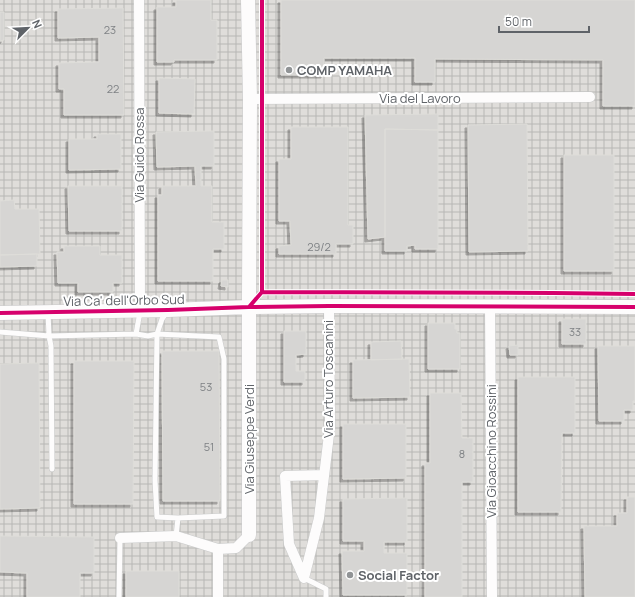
<svg xmlns="http://www.w3.org/2000/svg" width="635" height="597" font-family="Manrope,sans-serif">
<style>
.industrial{fill:url(#industrial-grid)}
.building{fill:#d6d5d3;stroke:#deddd9;filter:url(#shadow)}
.lines{fill:none;stroke-linecap:round;stroke-linejoin:round}
.lane-casing{stroke:#cbcccc;stroke-width:6}
.street-casing{stroke:#cbcccc;stroke-width:11}
.secondary-casing{stroke:#cacacb;stroke-width:15}
.lane{stroke:#fdfcfc;stroke-width:5}
.street{stroke:#fdfcfc;stroke-width:10}
.secondary{stroke:#fdfcfc;stroke-width:14}
.cycleway-casing{stroke:#fff;stroke-width:6}
.cycleway{stroke:#d6006c;stroke-width:4}
.poi-dot{fill:#919496;stroke:#fff;stroke-width:1.5}
.labels{text-anchor:middle;dominant-baseline:central;stroke-width:4;stroke-linejoin:round;paint-order:stroke}
.number-label{font-size:11px;fill:#7e8184}
.poi-label{font-size:13px;font-weight:bold;fill:#5f6368;stroke:#fff;text-anchor:start}
.street-label{font-size:13px;fill:#5f6368;stroke:#fff}
</style>
<defs>
<pattern id="industrial-grid" width="8" height="8" patternUnits="userSpaceOnUse"><rect width="8" height="8" fill="#dfddda"/><path d="M0 4h8M4 0v8" fill="none" stroke="#b8b7b5"/></pattern>
<filter id="shadow"><feDropShadow dx="-3" dy="3" stdDeviation="0" flood-color="#0004"/></filter>
</defs>
<rect width="100%" height="100%" fill="#efeeea"/>
<!-- industrial -->
<path class="industrial" d="M0 0H635V597H0Z"/>
<!-- building -->
<path class="building" d="M176 0H211V20H217V60H174V62H157V7H176Z
M281 0H635V106H603V60L435 59V82H415V58H324V75H281Z
M123 8 124 115H64V89H59V63L99 62V37L58 38V9Z
M0 12H4V40L0 41Z
M159 78 195 79 194 114 159 113Z
M438 114V130L385 129V237L368 239 365 115Z
M527 124 528 251 469 252 468 125Z
M291 127H348V225H353V244H336V254H279V246L291 245 290 221H279V159H291Z
M385 129 438 130V249H415V245L407 246V251H385Z
M214 131V166H201V186H212V222H224V249H213V281H158V195H162V186H196L195 166 157 167 156 132Z
M97 134H121V169L69 170V139H97Z
M564 155H614V271H564Z
M68 186H122V231H69Z
M14 200 15 209H39L40 254 0 255V201Z
M64 246H100V255H122V283H113V292H78V283H58L57 252H64Z
M37 254V266L0 267V255Z
M222 280H228V287L221 286Z
M562 319H586V344H562Z
M428 323H455V329H457V333H460V369H428Z
M284 331H306V354L296 355V371H305V382H284Z
M401 341 402 359 371 360V342Z
M518 345V355H510L509 346Z
M598 346H635V401H633V410H624V421H599Z
M162 351H219L220 501H163Z
M409 359 410 397 353 398V360Z
M74 361H134L133 504H74Z
M39 363 40 508 0 509V364Z
M518 377H575V433H562L561 512H518Z
M430 393H461L462 438H473V482H462V597H425V463H430Z
M343 424H406V478L343 479Z
M627 497H635V597H585L584 526H617V513H627Z
M407 498V542H384V553H407V595H343L342 551H364V541H343V499Z
M0 536 94 537V573H80V597H27V573L0 572Z
M126 571H179V597H126Z"/>
<g class="lines">
<defs>
<path id="lane" d="M48 312 49 336 51 346 52 469
M140 312 136 334 148 336 157 334 219 337 224 359V516L178 518
M167 312 162 319 157 334 155 480 157 517 178 518 176 536
M0 332 49 336 136 334
M304 578 326 589V597
M119 597 120 538"/>
<path id="street" d="M139 0 140 310
M250 99 590 97
M490 306 492 597
M120 538 176 536 218 549
M304 578 319 518 330 426 329 306
M304 578 289 544 285 476 324 475
M218 597V549L236 548 249 535"/>
<path id="secondary" d="M248 0 250 99 249 298V535
M0 313 168 310 249 307 329 306 635 307"/>
</defs>
<!-- lane casing -->
<use href="#lane" class="lane-casing"/>
<!-- street casing -->
<use href="#street" class="street-casing"/>
<!-- secondary casing -->
<use href="#secondary" class="secondary-casing"/>
<!-- lane -->
<use href="#lane" class="lane"/>
<!-- street -->
<use href="#street" class="street"/>
<!-- secondary -->
<use href="#secondary" class="secondary"/>
<defs>
<path id="cycleway" d="M262 292V0
M249 307 262 292 553 293 635 294
M0 313 168 310 249 307 329 306 635 307"/>
</defs>
<!-- cycleway casing -->
<use href="#cycleway" class="cycleway-casing"/>
<!-- cycleway -->
<use href="#cycleway" class="cycleway"/>
</g>
<!-- markers -->
<g class="poi-dot">
<circle cx="289" cy="70" r="4"/>
<circle cx="350" cy="575" r="4"/>
</g>
<g class="labels">
<!-- number labels -->
<g class="number-label">
<text x="110" y="29">23</text>
<text x="113" y="88">22</text>
<text x="319" y="246">29/2</text>
<text x="575" y="331">33</text>
<text x="206" y="386">53</text>
<text x="209" y="446">51</text>
<text x="462" y="453">8</text>
</g>
<!-- poi labels -->
<g class="poi-label">
<text x="297" y="70">COMP YAMAHA</text>
<text x="358" y="575">Social Factor</text>
</g>
<!-- street labels -->
<g class="street-label">
<text x="420" y="98">Via del Lavoro</text>
<text transform="translate(139 155) rotate(-90)">Via Guido Rossa</text>
<text transform="translate(124 300) rotate(-1)">Via Ca' dell'Orbo Sud</text>
<text transform="translate(328 379) rotate(-90)">Via Arturo Toscanini</text>
<text transform="translate(249 439) rotate(-90)">Via Giuseppe Verdi</text>
<text transform="translate(491 451) rotate(-90)">Via Gioacchino Rossini</text>
</g>
</g>
<!-- north arrow -->
<g transform="translate(28 28) rotate(66)" stroke="#ffffff" stroke-width="3" paint-order="stroke">
<path d="M0-3L7 15L0 10L-7 15Z" fill="#5f6368"/>
<text y="-6" font-size="11" font-weight="bold" text-anchor="middle" fill="#5f6368">N</text>
</g>
<!-- scale -->
<path d="M499 26v6h90v-6" fill="none" stroke="#5f6368" stroke-width="2"/>
<text x="505" y="26" font-size="12" fill="#5f6368" stroke="#ffffff" stroke-width="3" paint-order="stroke">50 m</text>
</svg>
